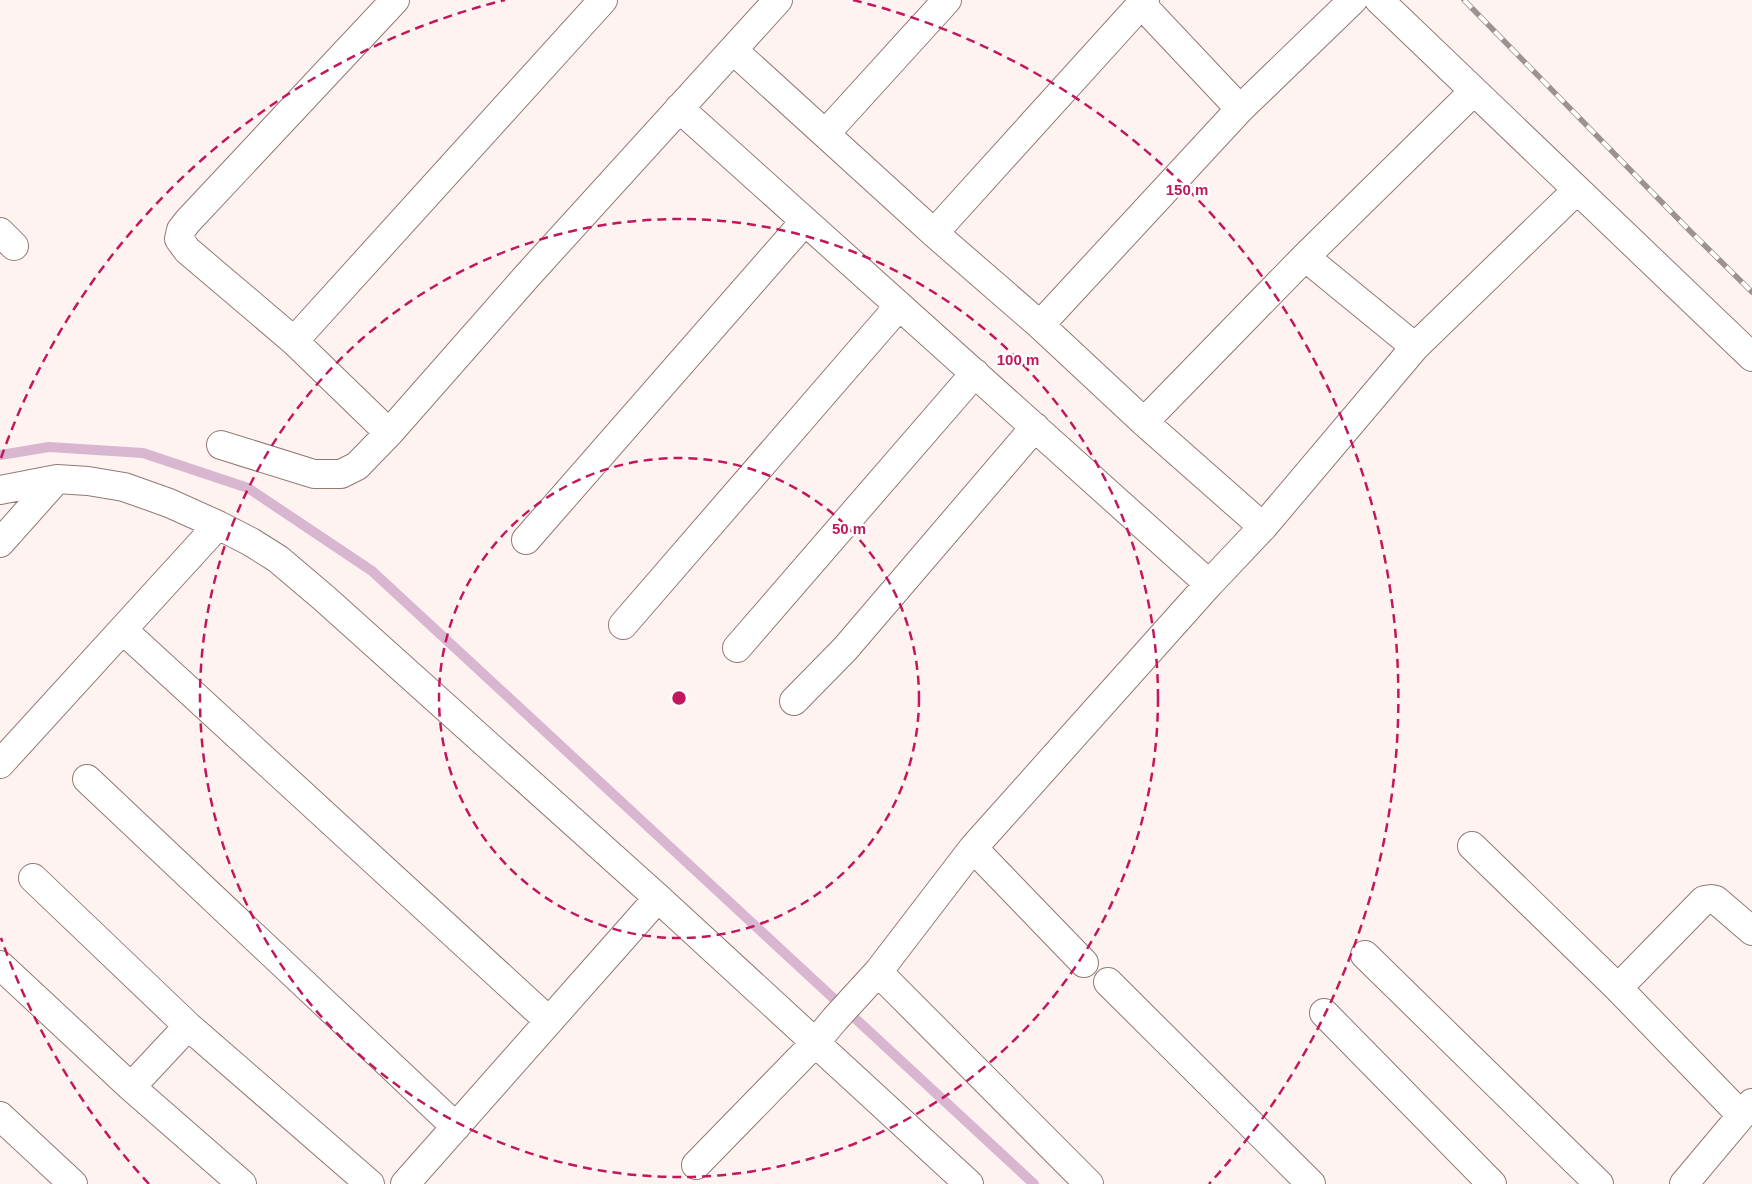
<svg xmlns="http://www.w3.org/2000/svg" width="1752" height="1184" font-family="Arial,sans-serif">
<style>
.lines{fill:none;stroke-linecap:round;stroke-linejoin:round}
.stream{stroke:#d9b6d0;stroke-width:10}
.street-casing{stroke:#917974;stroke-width:30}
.street{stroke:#fff;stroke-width:28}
.rail-casing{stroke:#9c928f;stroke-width:5.5}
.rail{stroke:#fff;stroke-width:4;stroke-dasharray:11;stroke-linecap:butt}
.ring{fill:none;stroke:#c2185b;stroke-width:2.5;stroke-dasharray:9 6}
.centre{fill:#c2185b;stroke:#fff;stroke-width:2.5}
.ring-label{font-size:15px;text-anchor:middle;font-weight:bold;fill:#c2185b;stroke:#fff;stroke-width:5;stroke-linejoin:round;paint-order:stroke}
</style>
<rect width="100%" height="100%" fill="#fef3f1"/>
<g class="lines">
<!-- stream -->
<path class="stream" d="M0 455 49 447 143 453 248 488 372 571 1034 1184"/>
<defs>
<path id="street" d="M1379 0 1752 357
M1141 4 1240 109
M733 50 934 233 1040 325 1144 422 1263 527
M679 108 1209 584
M826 133 947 0
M0 232 14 246
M934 233 1145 0
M1305 257 1415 347
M1040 325 1240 109 1353 0
M294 341 603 0
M1144 422 1305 257 1474 91
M389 433 294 341 187 250 179 239 181 230 188 221 395 0
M221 445 314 474H341L357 466 389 433 528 275 778 0
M0 490 57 479 88 481 124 487 169 503 218 525 251 542 278 559 324 598 658 898 969 1184
M526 540 805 221
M0 543 57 479
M623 625 899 306
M123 630 549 1021
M737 648 975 373
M794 701 845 649 1035 427
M0 764 218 525
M87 779 456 1127
M1472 846 1618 988 1741 1115
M973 848 1084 963
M33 878 188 1026 370 1184
M1365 955 1599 1184
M0 965 131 1087 242 1184
M878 972 1089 1184
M1108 982 1311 1184
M1618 988 1704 900 1711 899 1716 900 1752 931
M1324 1013 1492 1184
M131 1087 188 1026
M0 1116 73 1184
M696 1165 815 1043 835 1019 878 972 973 848 1209 584 1263 527 1415 347 1577 190
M405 1184 658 898
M1684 1184 1752 1103"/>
</defs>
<!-- street casing -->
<use href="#street" class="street-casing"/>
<!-- street -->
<use href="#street" class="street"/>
<defs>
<path id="rail" d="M1464 0 1691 232 1752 292"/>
</defs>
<!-- rail casing -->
<use href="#rail" class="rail-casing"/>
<!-- rail -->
<use href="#rail" class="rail"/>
</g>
<!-- distance rings -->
<g class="ring">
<circle cx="679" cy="698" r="240"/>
<circle cx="679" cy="698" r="479"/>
<path d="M149 1184A719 719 0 0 1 1 938M1 458A719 719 0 0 1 505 0M853 0A719 719 0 0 1 1209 1184"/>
</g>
<circle cx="679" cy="698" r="8" class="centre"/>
<g class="ring-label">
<text x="1187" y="195">150 m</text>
<text x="1018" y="365">100 m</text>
<text x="849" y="534">50 m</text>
</g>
</svg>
